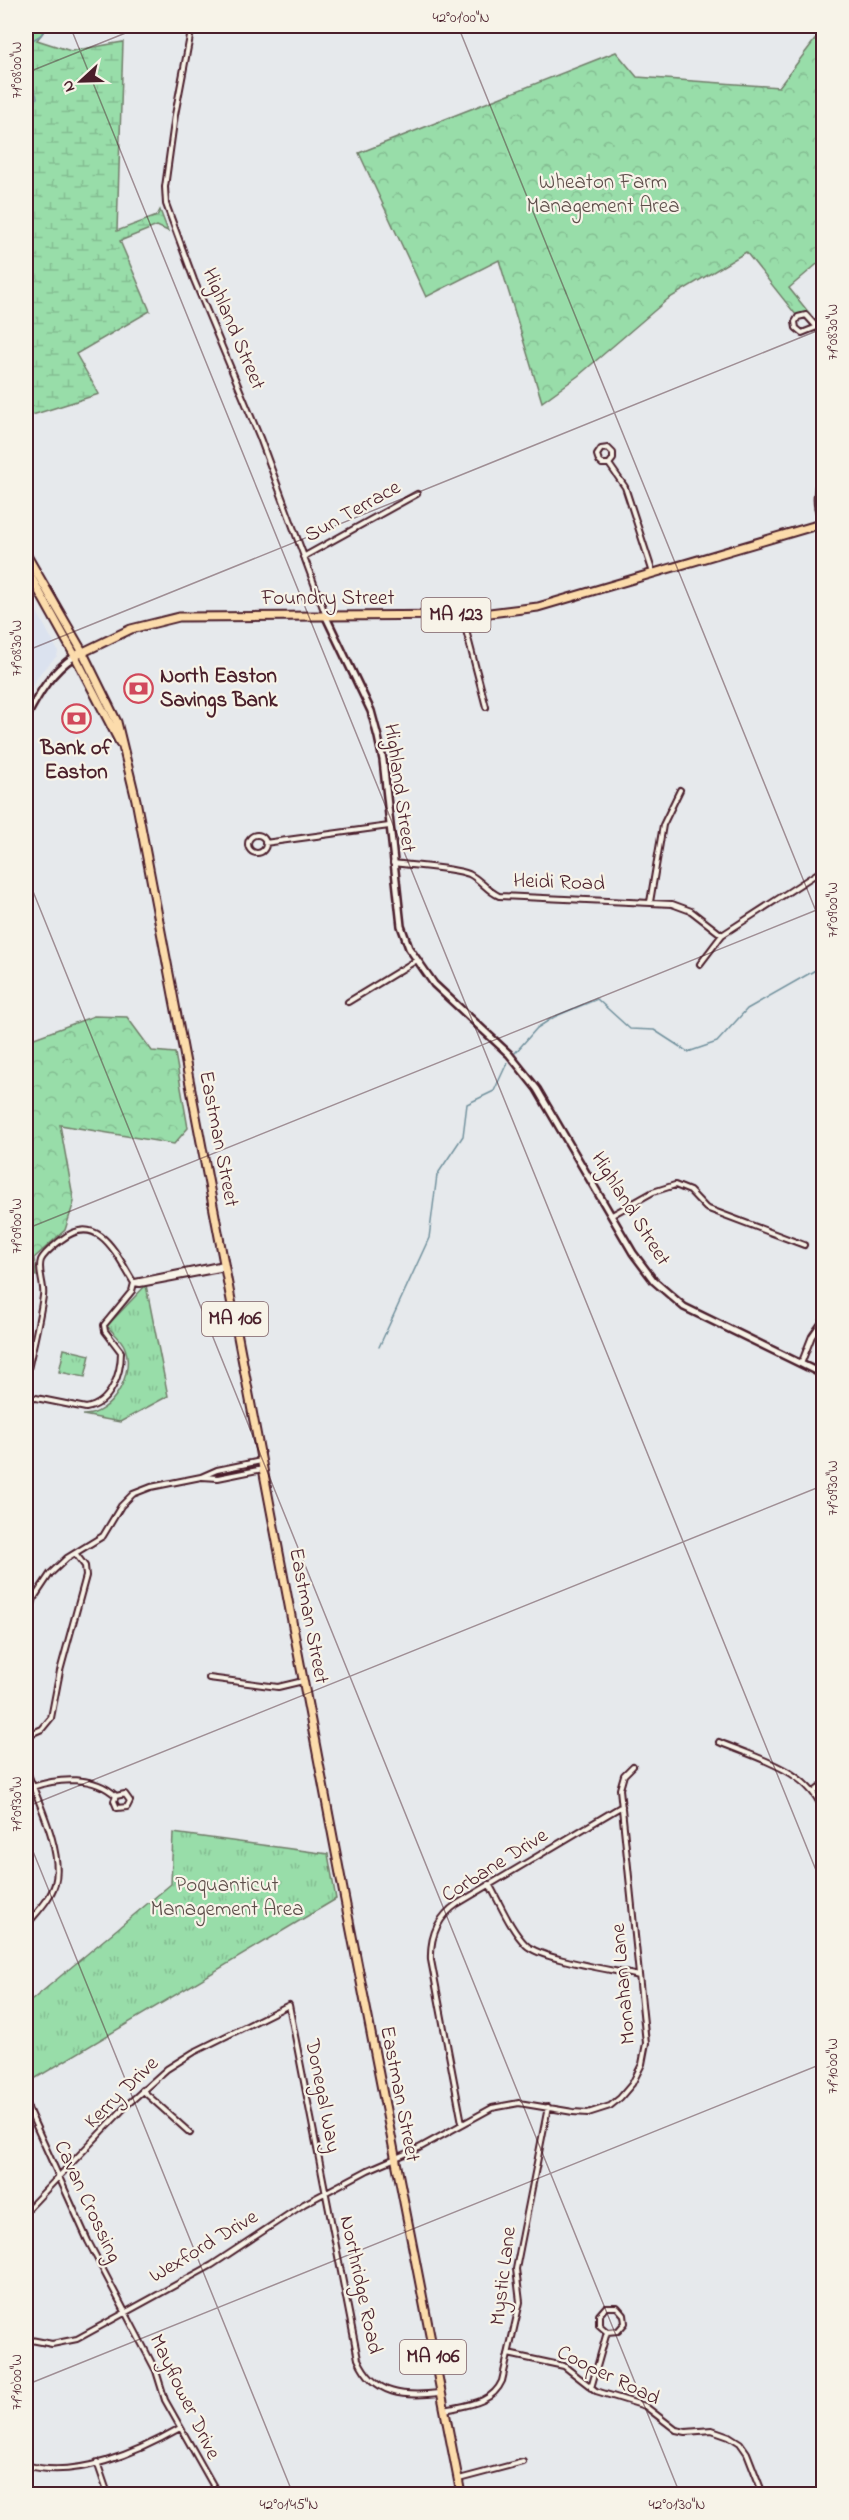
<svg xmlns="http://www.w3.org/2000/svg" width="849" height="2520" font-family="'Indie Flower',sans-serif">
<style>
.built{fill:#dbe2ef}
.forest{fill:url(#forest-crowns);stroke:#717e6a;stroke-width:1.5}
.wetland{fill:url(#wetland-marsh);stroke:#717e6a;stroke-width:1.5}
.park{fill:url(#park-tufts);stroke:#717e6a;stroke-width:1.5}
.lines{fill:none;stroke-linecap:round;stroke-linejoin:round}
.stream{stroke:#73929e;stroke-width:1.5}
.minor-casing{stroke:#4a1f2b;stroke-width:8}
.tertiary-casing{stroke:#4a1f2b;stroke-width:10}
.primary-casing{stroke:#4a1f2b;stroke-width:11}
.trunk-casing{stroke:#4a1f2b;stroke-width:11}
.minor{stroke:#f7f3e8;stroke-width:4}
.tertiary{stroke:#f7f3e8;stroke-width:5}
.primary{stroke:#fcdcac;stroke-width:7}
.trunk{stroke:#fcdcac;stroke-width:7}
.ticks{fill:none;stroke:#4a1f2b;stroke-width:1.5;stroke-opacity:0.45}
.labels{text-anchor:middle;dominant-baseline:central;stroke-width:4.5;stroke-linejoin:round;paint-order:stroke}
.shield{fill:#f7f3e8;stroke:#7e5f64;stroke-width:1.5}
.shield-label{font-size:20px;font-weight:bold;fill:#4a1f2b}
.park-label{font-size:21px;fill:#5e4e4a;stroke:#f7f3e8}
.street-label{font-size:21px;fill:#4a1f2b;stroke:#f7f3e8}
.poi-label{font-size:21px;font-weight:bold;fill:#4a1f2b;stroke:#f7f3e8;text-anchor:start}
.neatline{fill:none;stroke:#4a1f2b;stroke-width:2}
.ticks-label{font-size:15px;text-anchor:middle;fill:#4a1f2b}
</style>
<defs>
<pattern id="forest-crowns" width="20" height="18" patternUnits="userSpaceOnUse" patternTransform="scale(1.5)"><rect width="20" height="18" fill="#98dda9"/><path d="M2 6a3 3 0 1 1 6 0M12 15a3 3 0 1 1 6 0" fill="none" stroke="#84bd92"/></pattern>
<pattern id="wetland-marsh" width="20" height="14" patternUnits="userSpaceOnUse" patternTransform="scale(1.5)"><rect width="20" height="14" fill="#98dda9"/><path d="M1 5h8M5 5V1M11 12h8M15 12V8" fill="none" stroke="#84bd92"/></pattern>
<pattern id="park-tufts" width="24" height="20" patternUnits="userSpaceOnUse" patternTransform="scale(1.5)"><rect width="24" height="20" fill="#98dda9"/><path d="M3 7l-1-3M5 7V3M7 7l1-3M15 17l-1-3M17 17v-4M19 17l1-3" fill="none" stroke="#84bd92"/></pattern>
</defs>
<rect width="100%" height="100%" fill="#e6e9ec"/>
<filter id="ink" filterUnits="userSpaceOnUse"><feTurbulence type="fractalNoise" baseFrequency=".0167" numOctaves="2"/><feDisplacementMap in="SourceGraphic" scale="12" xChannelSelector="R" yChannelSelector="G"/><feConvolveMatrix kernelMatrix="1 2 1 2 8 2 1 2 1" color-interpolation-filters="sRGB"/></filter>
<g filter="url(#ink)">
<!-- built -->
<path class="built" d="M26 591 58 651 57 656 41 672 26 696Z"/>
<!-- forest -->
<path class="forest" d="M823 29V259L789 288 810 314 803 313 796 315 746 252 668 299 578 376 542 402 499 260 426 297 359 153 616 52 637 77 779 87Z
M94 1016 127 1017 152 1051 175 1053 188 1128 174 1144 60 1125 74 1202 65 1230 34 1258 36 1276 26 1273V1041Z"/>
<!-- wetland -->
<path class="wetland" d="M26 26H48L37 40 71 51 123 42 117 231 157 216 160 210 168 231 157 226 120 241 150 311 76 354 99 394 26 417Z"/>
<!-- park -->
<path class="park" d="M146 1285 168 1396 120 1422 83 1415C112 1416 135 1373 125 1348 122 1339 113 1333 107 1326Z
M64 1349 90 1355 85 1377 59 1372Z
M173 1833 328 1854 336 1899 26 2084V2005L171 1884Z"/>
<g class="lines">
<!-- stream -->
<path class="stream" d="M26 44 41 35 47 26
M26 68 37 97 26 137
M515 1053 537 1028 554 1017 597 999 630 1029 654 1030 688 1052 717 1042 747 1009 819 968 824 971
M379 1347 429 1238 437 1175 463 1136 467 1104 494 1091 507 1063"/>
<defs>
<path id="minor" d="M192 26 175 115 165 187 166 204 194 280 260 438 326 616
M817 327 802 333 796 328 795 322 798 317 806 315 824 335
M609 464 613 459V453L608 448 601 449 597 455 599 461 602 464H609L625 487 653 573
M824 466C818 479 811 509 824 520
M303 557 417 494
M462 615 486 707
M248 844a9 9 0 1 1 18 0a9 9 0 1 1-18 0Z
M265 843 389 826
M393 863C414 866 451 867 469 874 481 880 487 891 499 896L672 904 691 911 722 935
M650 902 663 825 680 790
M700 964 722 935 824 869
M348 1002 417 960
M612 1215 653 1192 675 1185 690 1191 706 1208 804 1245
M135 1282 224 1264
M134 1283 140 1284 225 1268
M801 1364 812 1336 824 1319
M26 1378C32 1351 39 1324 43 1296 45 1285 37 1271 41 1260 45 1252 54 1246 61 1240 99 1210 117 1256 134 1283
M26 1396 86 1408C111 1404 121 1374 121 1352L105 1331 104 1325 132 1291 134 1283
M202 1477 218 1478 263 1469
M26 1624 34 1598 50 1574 67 1558 103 1536 121 1506 133 1494 151 1487 201 1477 217 1470 261 1461
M209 1678 278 1687 303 1681
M26 1736 42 1729 51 1718 60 1671 86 1576 85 1566 75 1553
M719 1742C756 1758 810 1770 824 1813
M26 1769C37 1799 64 1852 55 1884 50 1900 36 1913 26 1926
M32 1787C58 1778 94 1775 116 1796L125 1794 130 1801 127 1807 117 1808 114 1801 116 1796
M814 1792 824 1784
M822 1844 824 1840
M489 1884C500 1903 510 1929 526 1945 542 1960 615 1970 639 1976
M142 2090 190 2133
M26 2104 88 2241 156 2371 165 2400 218 2494
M462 2123 431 1960C430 1937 438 1917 457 1904L622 1806
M26 2211 128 2104 167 2069 194 2052 289 2005 358 2359C374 2396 405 2397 440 2393
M26 2339 52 2344 77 2339 212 2265 304 2204 368 2170 419 2148 492 2108 519 2103 573 2112 588 2113 610 2106 620 2098 632 2084 642 2064 646 2043 620 1789 624 1775 633 1766
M508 2354 564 2366 596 2391 645 2406 676 2430 686 2432 712 2430 729 2436 740 2443 747 2453 763 2494
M591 2388 607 2332 599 2325V2315L606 2307H617L624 2315 625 2323 618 2331 607 2332
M445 2410C466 2405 492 2404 502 2381L520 2302 516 2269 548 2107
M97 2462 108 2494
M26 2465C75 2480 138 2452 180 2428
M459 2479 523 2462"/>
<path id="tertiary" d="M326 617 371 711 378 737 383 760 401 926 409 948 434 984 509 1054 537 1089 633 1253 654 1281 684 1307 824 1375
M26 718C39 693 51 672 75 656"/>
<path id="primary" d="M82 651 117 722 136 800 344 1895 461 2494
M75 656 120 743"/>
<path id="trunk" d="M26 554 82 651
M26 568 75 656 131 629 179 617 474 615 538 607 824 523"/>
</defs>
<!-- minor casing -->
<use href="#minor" class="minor-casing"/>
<!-- tertiary casing -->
<use href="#tertiary" class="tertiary-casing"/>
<!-- primary casing -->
<use href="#primary" class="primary-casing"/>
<!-- trunk casing -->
<use href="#trunk" class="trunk-casing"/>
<!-- minor -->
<use href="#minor" class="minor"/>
<!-- tertiary -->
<use href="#tertiary" class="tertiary"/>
<!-- primary -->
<use href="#primary" class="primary"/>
<!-- trunk -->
<use href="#trunk" class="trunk"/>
</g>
</g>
<!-- ticks -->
<path class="ticks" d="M70 26 824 1890M458 26 824 931M26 73 143 26M26 651 824 328M26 874 680 2494M26 1229 824 907M26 1807 824 1485M26 1834 293 2494M26 2385 824 2063"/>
<!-- icons -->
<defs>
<symbol id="bank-ring" viewBox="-11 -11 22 22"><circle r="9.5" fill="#f7f3e8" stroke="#d1495b" stroke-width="1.5"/><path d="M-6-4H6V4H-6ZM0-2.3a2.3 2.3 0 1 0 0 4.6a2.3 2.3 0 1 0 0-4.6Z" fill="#d1495b"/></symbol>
</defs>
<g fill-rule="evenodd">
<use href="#bank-ring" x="122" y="672" width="33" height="33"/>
<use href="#bank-ring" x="60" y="702" width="33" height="33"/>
</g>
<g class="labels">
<!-- shield labels -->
<g class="shield">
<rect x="421.5" y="598" width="69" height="34" rx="4.5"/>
<rect x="202" y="1302" width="66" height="34" rx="4.5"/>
<rect x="400" y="2340" width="66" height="34" rx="4.5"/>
</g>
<g class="shield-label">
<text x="456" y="615">MA 123</text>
<text x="235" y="1319">MA 106</text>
<text x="433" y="2357">MA 106</text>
</g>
<!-- park labels -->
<g class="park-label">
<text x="603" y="183">Wheaton Farm<tspan x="603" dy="24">Management Area</tspan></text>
<text x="227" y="1886">Poquanticut<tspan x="227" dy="24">Management Area</tspan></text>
</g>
<!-- street labels -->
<g class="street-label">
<text transform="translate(233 329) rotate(67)">Highland Street</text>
<text transform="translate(353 512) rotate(-29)">Sun Terrace</text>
<text x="328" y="599">Foundry Street</text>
<text transform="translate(399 788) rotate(82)">Highland Street</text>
<text transform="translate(559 883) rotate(2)">Heidi Road</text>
<text transform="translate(218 1139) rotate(79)">Eastman Street</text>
<text transform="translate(630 1209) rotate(58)">Highland Street</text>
<text transform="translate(308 1616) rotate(79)">Eastman Street</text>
<text transform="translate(495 1866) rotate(-32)">Corbane Drive</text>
<text transform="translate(624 1984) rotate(-95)">Monahan Lane</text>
<text transform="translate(122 2093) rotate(-44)">Kerry Drive</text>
<text transform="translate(399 2094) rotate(79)">Eastman Street</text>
<text transform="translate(322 2096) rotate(79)">Donegal Way</text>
<text transform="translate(87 2202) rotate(65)">Cavan Crossing</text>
<text transform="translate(204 2247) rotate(-31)">Wexford Drive</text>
<text transform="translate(504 2276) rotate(-83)">Mystic Lane</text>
<text transform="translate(360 2285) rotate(78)">Northridge Road</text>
<text transform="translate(608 2376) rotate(26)">Cooper Road</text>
<text transform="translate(184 2397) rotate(64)">Mayflower Drive</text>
</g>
<!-- poi labels -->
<g class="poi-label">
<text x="160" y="677">North Easton<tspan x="160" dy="24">Savings Bank</tspan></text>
<text x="76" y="749" text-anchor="middle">Bank of<tspan x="76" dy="24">Easton</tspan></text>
</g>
</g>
<!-- margin -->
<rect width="849" height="2520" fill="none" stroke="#f7f3e8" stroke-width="66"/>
<!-- north arrow -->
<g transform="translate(81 81) rotate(248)" stroke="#f7f3e8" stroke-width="4.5" paint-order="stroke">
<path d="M0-4.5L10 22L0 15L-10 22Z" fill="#4a1f2b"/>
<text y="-9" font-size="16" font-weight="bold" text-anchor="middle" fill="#4a1f2b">N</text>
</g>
<rect x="33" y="33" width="783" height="2454" class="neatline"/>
<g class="ticks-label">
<text x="461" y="22">42°01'00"N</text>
<text transform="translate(16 70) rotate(-90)" y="5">71°08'00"W</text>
<text transform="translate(832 332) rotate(-90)" y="5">71°08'30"W</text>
<text transform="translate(16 648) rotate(-90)" y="5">71°08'30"W</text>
<text transform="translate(832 910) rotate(-90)" y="5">71°09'00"W</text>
<text transform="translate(16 1226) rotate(-90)" y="5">71°09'00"W</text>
<text transform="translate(832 1488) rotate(-90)" y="5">71°09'30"W</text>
<text transform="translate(16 1804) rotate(-90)" y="5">71°09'30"W</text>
<text transform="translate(832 2066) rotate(-90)" y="5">71°10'00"W</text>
<text transform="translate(16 2382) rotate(-90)" y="5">71°10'00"W</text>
<text x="289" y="2509">42°01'45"N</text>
<text x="677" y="2509">42°01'30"N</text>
</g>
</svg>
